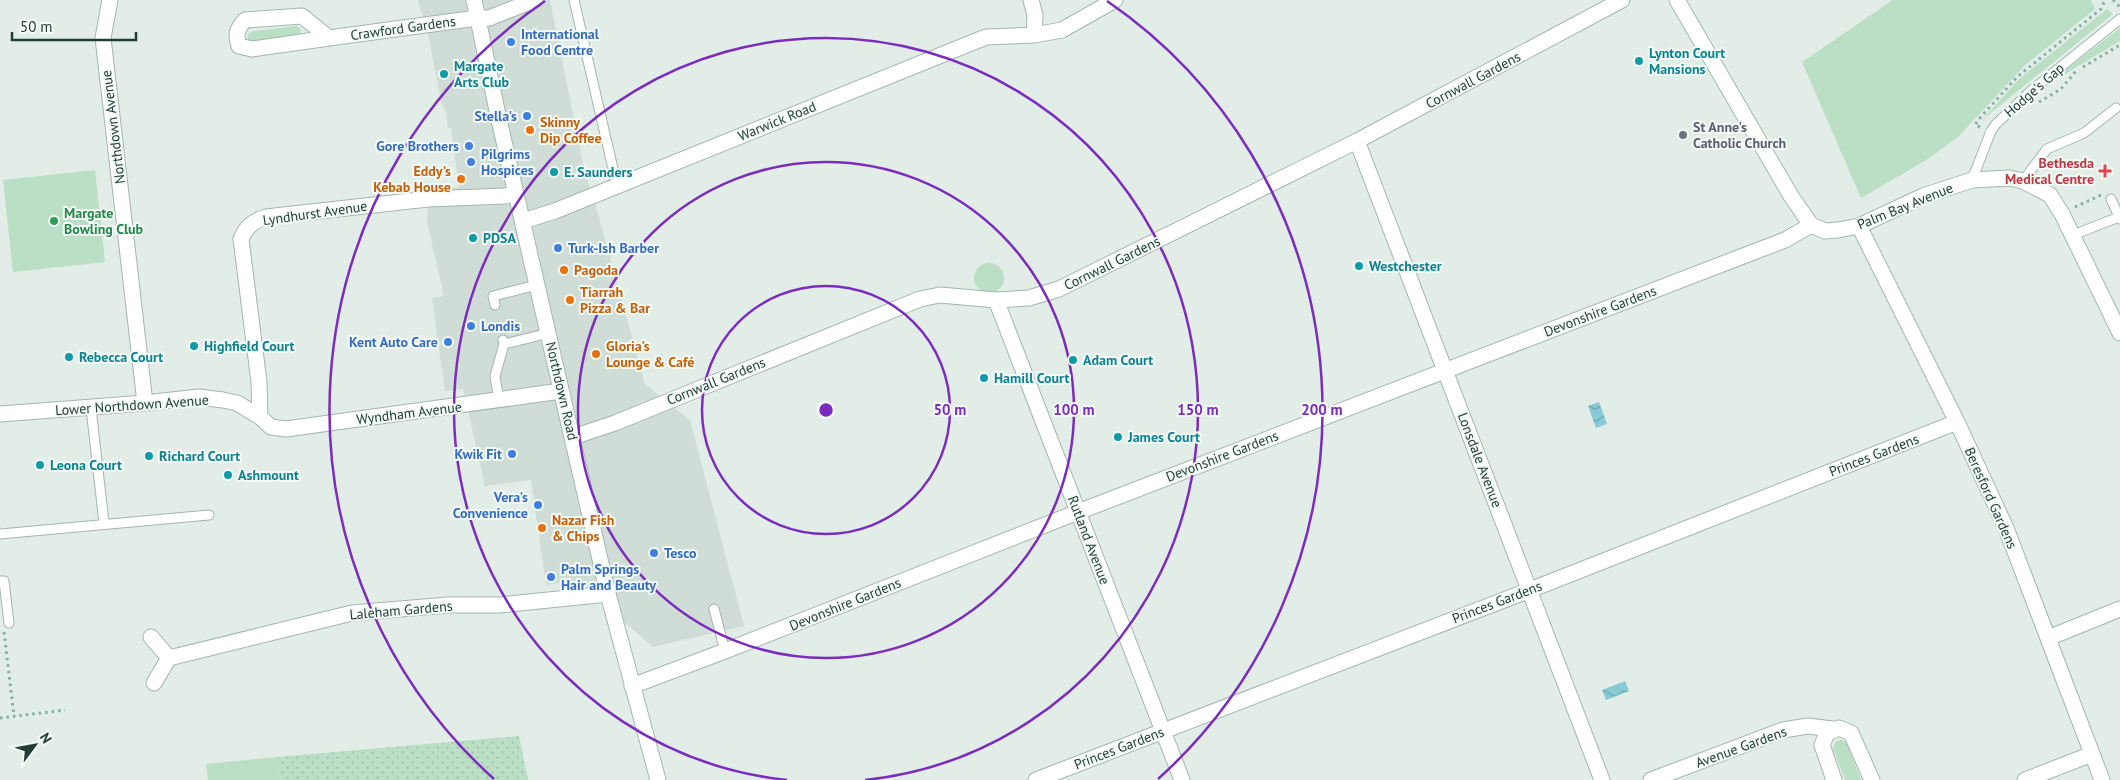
<svg xmlns="http://www.w3.org/2000/svg" width="2120" height="780" font-family="'PT Sans',sans-serif">
<style>
.built{fill:#d0ddd7}
.grass{fill:#badfc4}
.park{fill:url(#park-dots)}
.water{fill:url(#water-waves)}
.lines{fill:none;stroke-linecap:round;stroke-linejoin:round}
.lane-casing{stroke:#a4b5af;stroke-width:11}
.street-casing{stroke:#a4b5af;stroke-width:17}
.secondary-casing{stroke:#a0bab1;stroke-width:17}
.path{stroke:#81b2a3;stroke-width:3;stroke-dasharray:2.5 4;stroke-linecap:butt}
.lane{stroke:#fff;stroke-width:9}
.street{stroke:#fff;stroke-width:15}
.secondary{stroke:#fff;stroke-width:15}
.ring{fill:none;stroke:#7b2cbf;stroke-width:2.5}
.shop-dot{fill:#3f7fe0;stroke:#f3f9f6;stroke-width:2}
.culture-dot{fill:#0f9aa8;stroke:#f3f9f6;stroke-width:2}
.food-dot{fill:#e8710a;stroke:#f3f9f6;stroke-width:2}
.worship-dot{fill:#6b7280;stroke:#f3f9f6;stroke-width:2}
.health-dot{fill:#e0444e;stroke:#f3f9f6;stroke-width:2}
.leisure-dot{fill:#2e9e5b;stroke:#f3f9f6;stroke-width:2}
.labels{text-anchor:middle;dominant-baseline:central;stroke-width:4;stroke-linejoin:round;paint-order:stroke}
.street-label{font-size:14px;fill:#213f37;stroke:#f3f9f6}
.shop-label{font-size:14px;font-weight:bold;fill:#366cbe;stroke:#f3f9f6;text-anchor:start}
.culture-label{font-size:14px;font-weight:bold;fill:#0d838f;stroke:#f3f9f6;text-anchor:start}
.food-label{font-size:14px;font-weight:bold;fill:#c56008;stroke:#f3f9f6;text-anchor:start}
.worship-label{font-size:14px;font-weight:bold;fill:#5b616d;stroke:#f3f9f6;text-anchor:start}
.health-label{font-size:14px;font-weight:bold;fill:#be3a42;stroke:#f3f9f6;text-anchor:end}
.leisure-label{font-size:14px;font-weight:bold;fill:#27864d;stroke:#f3f9f6;text-anchor:start}
.centre{fill:#7b2cbf;stroke:#f3f9f6;stroke-width:2.5}
.ring-label{font-size:15px;text-anchor:middle;font-weight:bold;fill:#7b2cbf;stroke:#f3f9f6;stroke-width:4;stroke-linejoin:round;paint-order:stroke}
</style>
<defs>
<pattern id="park-dots" width="8" height="8" patternUnits="userSpaceOnUse" patternTransform="scale(1.25)"><rect width="8" height="8" fill="#badfc4"/><path d="M2 2h.1M6 6h.1" fill="none" stroke="#a0c0a9" stroke-width="1.8" stroke-linecap="round"/></pattern>
<pattern id="water-waves" width="16" height="10" patternUnits="userSpaceOnUse" patternTransform="scale(1.25)"><rect width="16" height="10" fill="#87c9d5"/><path d="M0 5q4-4 8 0t8 0" fill="none" stroke="#6ea5ae"/></pattern>
</defs>
<rect width="100%" height="100%" fill="#e2ede8"/>
<!-- built -->
<path class="built" d="M418 0H550L585 173 596 206 645 384 690 420 744 626 653 647 577 581 546 585 531 480 485 486 463 389 445 391 433 306 432 298 444 296 427 222 428 191 459 187 451 128H448L446 113 441 102 429 38Z"/>
<!-- grass -->
<path class="grass" d="M1893 0H2091L2095 9 2025 65 1958 137 1928 159 1861 198 1802 62Z
M2107 9 2113 14 1982 120 2019 79Z
M296 26 300 28 301 34 298 37 251 44 247 39 248 34 253 31Z
M2120 28V41L2045 86Z
M95 170 105 262 13 272 3 180Z
M974 278a15 15 0 1 1 30 0a15 15 0 1 1-30 0Z
M1842 739 1847 744 1861 780H1845L1833 749 1835 742Z
M277 757 281 780H208L206 764Z"/>
<!-- park -->
<path class="park" d="M519 736 528 780H281L277 757Z"/>
<!-- water -->
<path class="water" d="M1599 402 1607 424 1596 428 1588 406Z
M1625 681 1629 691 1606 700 1602 690Z"/>
<g class="lines">
<defs>
<path id="lane" d="M574 0 617 186
M1972 180 1991 131 1996 124 2032 90 2120 19
M2023 181 2047 149 2084 133 2116 108
M2111 199 2120 219
M2073 235 2119 217
M495 305 493 296 537 285
M503 340 504 344 549 333
M499 401 495 376 504 344
M91 408 104 523
M0 534 209 515
M0 581H4L9 623
M714 609 725 651"/>
<path id="street" d="M110 0 103 38 145 403
M1031 0 1035 15 1034 35
M302 16 329 38 252 49 239 46C235 34 237 29 245 20Z
M329 38 477 18H489L535 0
M1357 141 1602 780
M523 221 555 211 986 37 1034 35 1062 30 1115 0
M1859 226 1957 422 2006 528 2102 780
M996 300 1182 780
M0 414 145 403 199 397 223 400 237 403 260 417 271 427 286 429 561 391
M260 417 259 382 241 239C246 227 253 221 266 217L428 199 505 196 516 194
M573 437 615 423 920 299 940 295 996 300 1029 298 1059 289 1357 141 1622 0
M151 637 169 658 154 683
M2048 638 2120 609
M169 658 352 613 448 605H499L608 594
M632 686 725 651 1078 512 1738 258 1785 240 1811 225
M1036 780 1530 590 1957 422
M1651 780 1783 730 1808 726 1832 729
M1834 780 1822 745 1827 733 1839 728 1851 733 1872 780
M2025 780 2092 754"/>
<path id="secondary" d="M474 0 499 120 608 594 658 780
M1677 0 1791 196 1811 225 1825 231 1838 230 1859 226 1923 196 1972 180 2009 178 2023 181 2050 195 2062 214 2120 333"/>
</defs>
<!-- lane casing -->
<use href="#lane" class="lane-casing"/>
<!-- street casing -->
<use href="#street" class="street-casing"/>
<!-- secondary casing -->
<use href="#secondary" class="secondary-casing"/>
<!-- path -->
<path class="path" d="M2113 0 2120 7
M2083 67 2120 45
M2039 102 2061 89 2076 71
M1980 127 1975 125 1979 119 2017 77 2101 9 2105 0
M2075 207 2101 195
M4 632 14 716
M0 718 65 710"/>
<!-- lane -->
<use href="#lane" class="lane"/>
<!-- street -->
<use href="#street" class="street"/>
<!-- secondary -->
<use href="#secondary" class="secondary"/>
</g>
<!-- distance rings -->
<g class="ring">
<circle cx="826" cy="410" r="124"/>
<circle cx="826" cy="410" r="248"/>
<path d="M787 780A372 372 0 1 1 865 780"/>
<path d="M494 779A496 496 0 0 1 545 1M1107 1A496 496 0 0 1 1158 779"/>
</g>
<!-- markers -->
<g class="shop-dot">
<circle cx="511" cy="42" r="5"/>
<circle cx="527" cy="116" r="5"/>
<circle cx="469" cy="146" r="5"/>
<circle cx="471" cy="162" r="5"/>
<circle cx="558" cy="248" r="5"/>
<circle cx="471" cy="326" r="5"/>
<circle cx="448" cy="342" r="5"/>
<circle cx="512" cy="454" r="5"/>
<circle cx="538" cy="505" r="5"/>
<circle cx="654" cy="553" r="5"/>
<circle cx="551" cy="577" r="5"/>
</g>
<g class="culture-dot">
<circle cx="1639" cy="61" r="5"/>
<circle cx="444" cy="74" r="5"/>
<circle cx="554" cy="172" r="5"/>
<circle cx="473" cy="238" r="5"/>
<circle cx="1359" cy="266" r="5"/>
<circle cx="194" cy="346" r="5"/>
<circle cx="69" cy="357" r="5"/>
<circle cx="1073" cy="360" r="5"/>
<circle cx="984" cy="378" r="5"/>
<circle cx="1118" cy="437" r="5"/>
<circle cx="149" cy="456" r="5"/>
<circle cx="40" cy="465" r="5"/>
<circle cx="228" cy="475" r="5"/>
</g>
<g class="food-dot">
<circle cx="530" cy="130" r="5"/>
<circle cx="461" cy="179" r="5"/>
<circle cx="564" cy="270" r="5"/>
<circle cx="570" cy="300" r="5"/>
<circle cx="596" cy="354" r="5"/>
<circle cx="542" cy="528" r="5"/>
</g>
<circle class="worship-dot" cx="1683" cy="135" r="5"/>
<path class="health-dot" d="M2102.5 163.5h5v5h5v5h-5v5h-5v-5h-5v-5h5z"/>
<circle class="leisure-dot" cx="54" cy="221" r="5"/>
<g class="labels">
<!-- street labels -->
<g class="street-label">
<text transform="translate(403 28) rotate(-8)">Crawford Gardens</text>
<text transform="translate(1473 80) rotate(-28)">Cornwall Gardens</text>
<text transform="translate(2034 90) rotate(-41)">Hodge's Gap</text>
<text transform="translate(777 121) rotate(-22)">Warwick Road</text>
<text transform="translate(113 127) rotate(-97)">Northdown Avenue</text>
<text transform="translate(1905 206) rotate(-22)">Palm Bay Avenue</text>
<text transform="translate(315 213) rotate(-8)">Lyndhurst Avenue</text>
<text transform="translate(1112 263) rotate(-26)">Cornwall Gardens</text>
<text transform="translate(1600 311) rotate(-21)">Devonshire Gardens</text>
<text transform="translate(716 381) rotate(-22)">Cornwall Gardens</text>
<text transform="translate(562 391) rotate(77)">Northdown Road</text>
<text transform="translate(132 405) rotate(-4)">Lower Northdown Avenue</text>
<text transform="translate(409 413) rotate(-7)">Wyndham Avenue</text>
<text transform="translate(1874 455) rotate(-21)">Princes Gardens</text>
<text transform="translate(1222 456) rotate(-21)">Devonshire Gardens</text>
<text transform="translate(1480 460) rotate(69)">Lonsdale Avenue</text>
<text transform="translate(1991 498) rotate(66)">Beresford Gardens</text>
<text transform="translate(1089 540) rotate(69)">Rutland Avenue</text>
<text transform="translate(1497 602) rotate(-21)">Princes Gardens</text>
<text transform="translate(845 604) rotate(-22)">Devonshire Gardens</text>
<text transform="translate(401 610) rotate(-5)">Laleham Gardens</text>
<text transform="translate(1741 747) rotate(-20)">Avenue Gardens</text>
<text transform="translate(1119 748) rotate(-21)">Princes Gardens</text>
</g>
<!-- shop labels -->
<g class="shop-label">
<text x="521" y="34">International<tspan x="521" dy="16">Food Centre</tspan></text>
<text x="517" y="116" text-anchor="end">Stella's</text>
<text x="459" y="146" text-anchor="end">Gore Brothers</text>
<text x="481" y="154">Pilgrims<tspan x="481" dy="16">Hospices</tspan></text>
<text x="568" y="248">Turk-Ish Barber</text>
<text x="481" y="326">Londis</text>
<text x="438" y="342" text-anchor="end">Kent Auto Care</text>
<text x="502" y="454" text-anchor="end">Kwik Fit</text>
<text x="528" y="497" text-anchor="end">Vera's<tspan x="528" dy="16">Convenience</tspan></text>
<text x="664" y="553">Tesco</text>
<text x="561" y="569">Palm Springs<tspan x="561" dy="16">Hair and Beauty</tspan></text>
</g>
<!-- culture labels -->
<g class="culture-label">
<text x="1649" y="53">Lynton Court<tspan x="1649" dy="16">Mansions</tspan></text>
<text x="454" y="66">Margate<tspan x="454" dy="16">Arts Club</tspan></text>
<text x="564" y="172">E. Saunders</text>
<text x="483" y="238">PDSA</text>
<text x="1369" y="266">Westchester</text>
<text x="204" y="346">Highfield Court</text>
<text x="79" y="357">Rebecca Court</text>
<text x="1083" y="360">Adam Court</text>
<text x="994" y="378">Hamill Court</text>
<text x="1128" y="437">James Court</text>
<text x="159" y="456">Richard Court</text>
<text x="50" y="465">Leona Court</text>
<text x="238" y="475">Ashmount</text>
</g>
<!-- food labels -->
<g class="food-label">
<text x="540" y="122">Skinny<tspan x="540" dy="16">Dip Coffee</tspan></text>
<text x="451" y="171" text-anchor="end">Eddy's<tspan x="451" dy="16">Kebab House</tspan></text>
<text x="574" y="270">Pagoda</text>
<text x="580" y="292">Tiarrah<tspan x="580" dy="16">Pizza &amp; Bar</tspan></text>
<text x="606" y="346">Gloria's<tspan x="606" dy="16">Lounge &amp; Café</tspan></text>
<text x="552" y="520">Nazar Fish<tspan x="552" dy="16">&amp; Chips</tspan></text>
</g>
<!-- worship labels -->
<g class="worship-label">
<text x="1693" y="127">St Anne's<tspan x="1693" dy="16">Catholic Church</tspan></text>
</g>
<!-- health labels -->
<g class="health-label">
<text x="2094" y="163">Bethesda<tspan x="2094" dy="16">Medical Centre</tspan></text>
</g>
<!-- leisure labels -->
<g class="leisure-label">
<text x="64" y="213">Margate<tspan x="64" dy="16">Bowling Club</tspan></text>
</g>
</g>
<circle cx="826" cy="410" r="8" class="centre"/>
<g class="ring-label">
<text x="950" y="415">50 m</text>
<text x="1074" y="415">100 m</text>
<text x="1198" y="415">150 m</text>
<text x="1322" y="415">200 m</text>
</g>
<!-- north arrow -->
<g transform="translate(35 745) rotate(58)" stroke="#f3f9f6" stroke-width="4" paint-order="stroke">
<path d="M0-4L9 19L0 12L-9 19Z" fill="#213f37"/>
<text y="-8" font-size="14" font-weight="bold" text-anchor="middle" fill="#213f37">N</text>
</g>
<!-- scale -->
<path d="M12 32v8h124v-8" fill="none" stroke="#213f37" stroke-width="2.5"/>
<text x="20" y="32" font-size="15" fill="#213f37" stroke="#f3f9f6" stroke-width="4" paint-order="stroke">50 m</text>
</svg>
